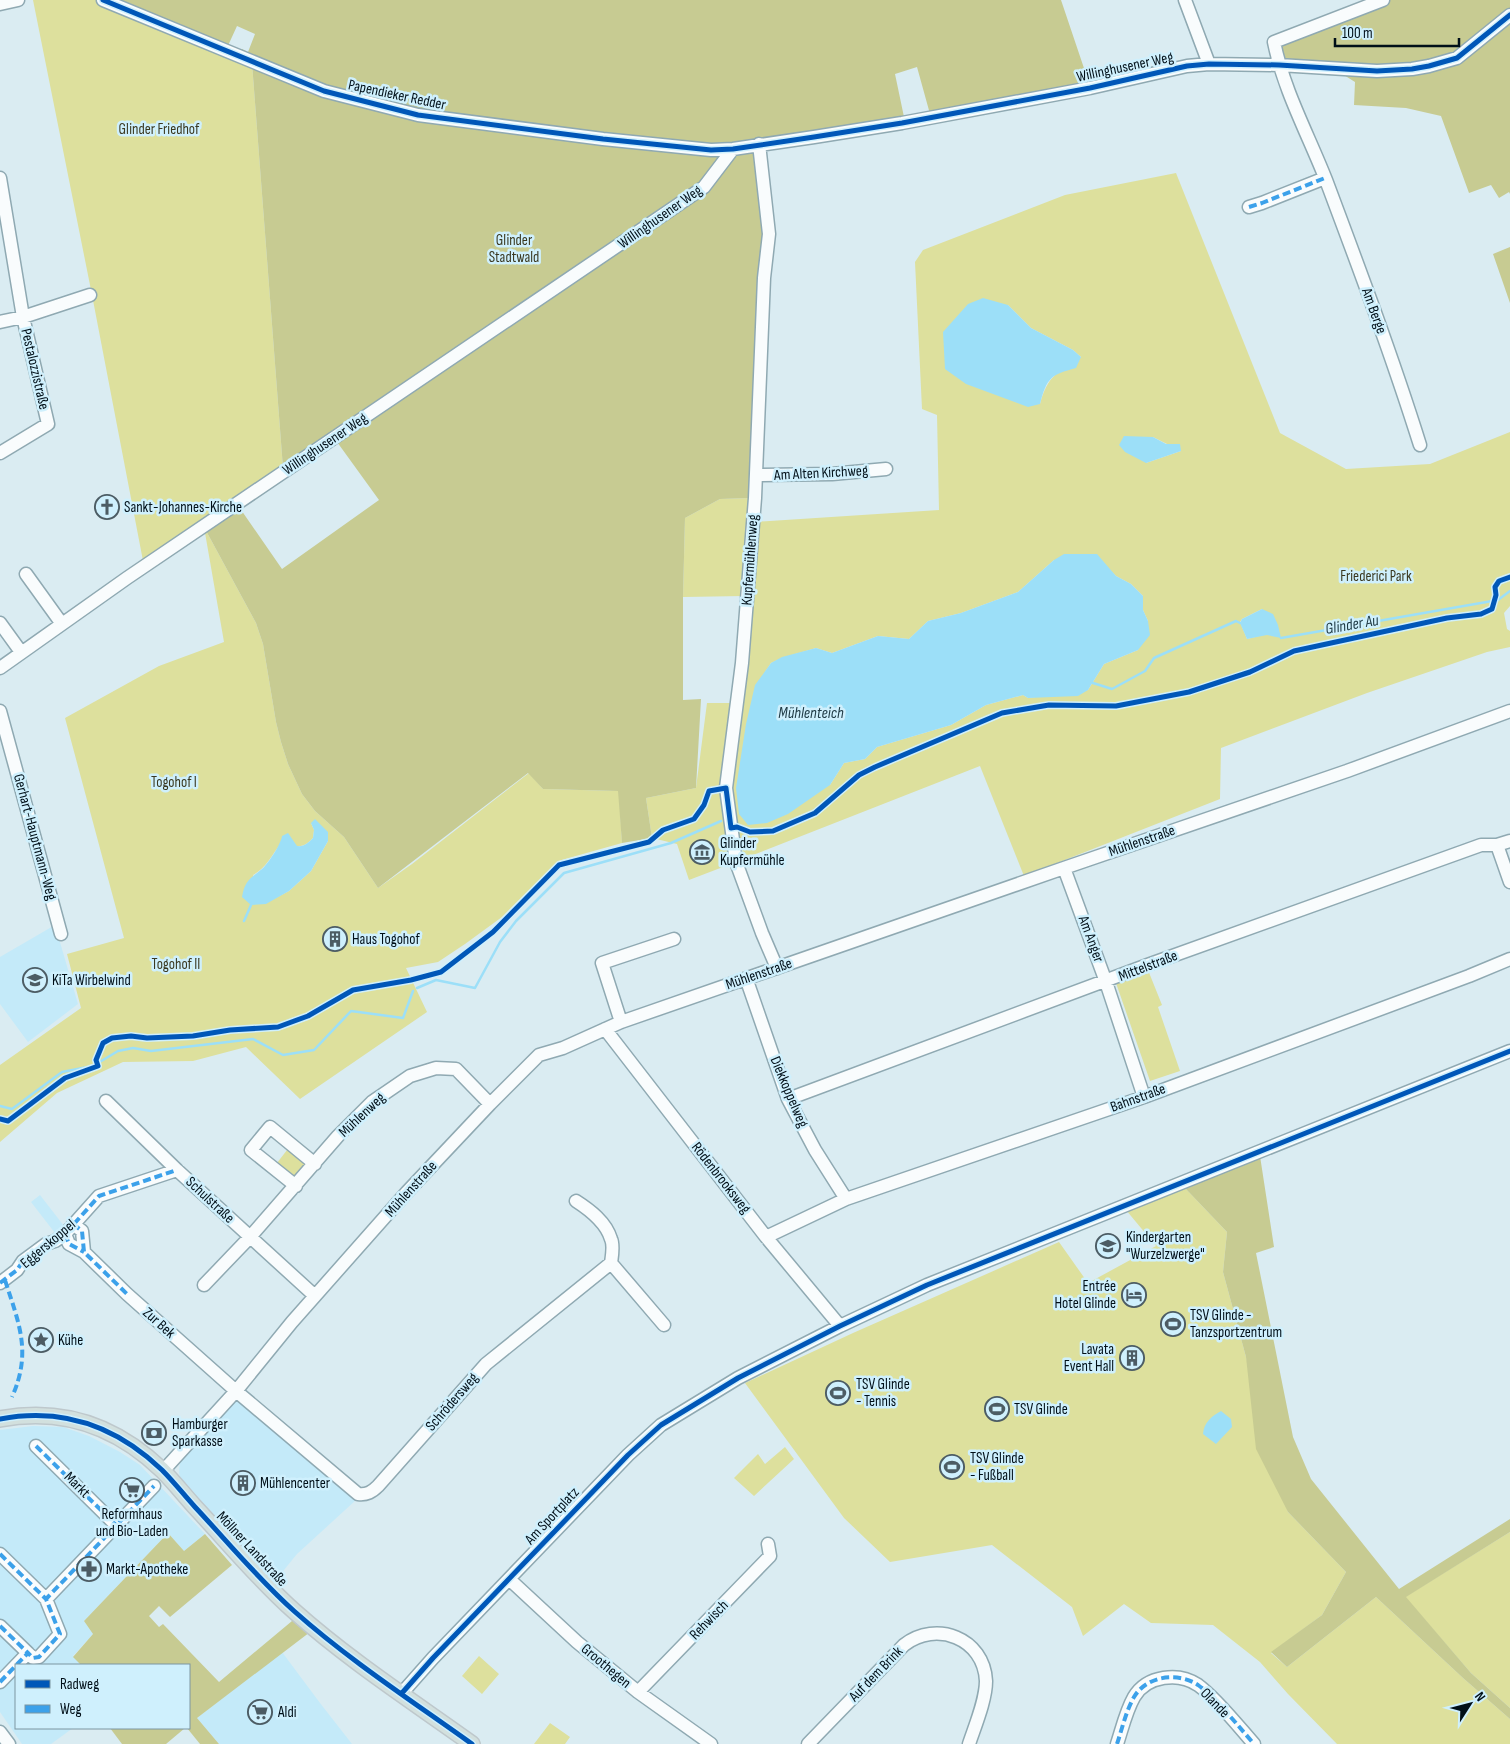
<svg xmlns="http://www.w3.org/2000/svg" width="1510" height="1744" font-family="'Sofia Sans Condensed',sans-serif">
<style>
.built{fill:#c4eaf9}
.green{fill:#dde09d;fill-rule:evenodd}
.forest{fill:#c7cb92}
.water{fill:#9cdff8}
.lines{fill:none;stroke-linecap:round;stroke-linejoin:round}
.stream{stroke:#9cdff8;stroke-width:2.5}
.minor-casing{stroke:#8fa9b2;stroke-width:15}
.major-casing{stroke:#bec8cc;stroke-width:18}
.minor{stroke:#f9fcfd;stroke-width:12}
.major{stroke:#d2e0de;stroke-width:15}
.quiet{stroke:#3ca1ea;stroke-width:4;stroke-dasharray:8 4;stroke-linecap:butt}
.cycleway-casing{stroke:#cff0fd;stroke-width:8}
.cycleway{stroke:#0057b8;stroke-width:5}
.labels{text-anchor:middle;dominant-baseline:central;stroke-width:5;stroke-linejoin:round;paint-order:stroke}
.street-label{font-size:15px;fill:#000f18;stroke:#cff0fd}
.park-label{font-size:15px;fill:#3a3820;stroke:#cff0fd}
.poi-label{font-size:15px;fill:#000f18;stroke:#cff0fd;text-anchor:start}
.water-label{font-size:16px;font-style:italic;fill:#203b46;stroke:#cff0fd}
</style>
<rect width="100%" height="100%" fill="#daecf2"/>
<!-- built -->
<path class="built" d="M55 925 78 1004 28 1042 0 1004V957Z
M40 1195 64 1226 55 1233 31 1202Z
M237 1398 356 1500 297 1554 275 1581 218 1522 181 1480 179 1473 180 1461Z
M33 1426 63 1427 89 1436 120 1452 140 1465 205 1534 184 1551 168 1533 84 1621 93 1634 73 1656 81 1665H16V1728H73L51 1744H22L0 1712V1430Z
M282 1652 320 1703 352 1744H219L197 1718Z"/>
<!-- green -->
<path class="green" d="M33 0H102L252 63 283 468 144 566 92 295Z
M1176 173 1280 433 1346 469 1430 464 1510 432V606L1504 613 1507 629 1510 631V647L1487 652 1367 693 1221 748 1220 799 1024 876 980 766 738 861 728 787 754 522 939 510 937 415 922 409 915 262 923 250 1065 195ZM1008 305 1031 328 1073 350 1081 357C1057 373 1048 375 1040 404ZM1153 437 1181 451 1146 463ZM1054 560 1106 566 1116 576 1131 584 1143 596V610L1148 621 1138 650 1104 664 1088 690 1028 698 1023 695 986 705 951 725 877 747 865 759 844 763 830 785 765 672 771 663 782 658 816 648 832 653 878 636 909 639 928 621 961 613 1018 592ZM1262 609 1267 634 1247 639 1240 622 1242 619Z
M750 498 744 596 683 597 685 518 720 499Z
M204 527 256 623 263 644 276 722 281 742 288 764 302 794 315 811 344 837 378 888 412 864 529 773 543 789 619 791 622 843 558 861 502 917 465 944 438 962 406 968 427 1012 300 1099 246 1047 193 1061 123 1062 57 1093 0 1142V1065L81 1008 67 954 124 938 65 718 159 666 224 642ZM311 823 328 841 311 871 289 891 266 903 253 875C266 868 272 855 281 843L292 841 296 846C304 847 308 843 313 838L314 830Z
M707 703H733L726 788 736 862 689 880 677 844 652 838 646 798 696 788Z
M1148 970 1162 1005 1158 1007 1180 1071 1150 1081 1116 983Z
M291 1145 315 1164 296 1186 273 1168Z
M1184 1187 1227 1232 1223 1272 1288 1512 1346 1572 1322 1615 1271 1653 1287 1667 1376 1597 1463 1678 1510 1719V1744H1337L1288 1694 1260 1662 1213 1625 1151 1623 1124 1604 1083 1636 1072 1607 992 1545 890 1562 844 1518 745 1383 853 1333 1059 1242 1088 1283 1156 1246 1126 1210Z
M785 1447 794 1459 754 1496 734 1478 758 1454 765 1464Z
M1510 1532V1708L1471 1673 1405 1597Z
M479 1656 499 1674 482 1694 462 1676Z
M550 1723 570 1737 565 1744H534Z"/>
<!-- forest -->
<path class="forest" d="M104 0H1061L1090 86 930 114 917 67 895 74 904 117 756 141 763 235 750 498 720 499 685 518 683 597V700L701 699 696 788 646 798 652 838 622 843 618 791 543 789 528 773 378 888 344 837 315 811 302 794 288 764 281 742 276 722 263 644 256 623 204 527 237 504 282 569 379 500 332 435 283 468 252 63 239 56 242 49 248 52 255 34 237 26 226 50Z
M1383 0H1510V8L1457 51 1410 65 1377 67 1278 62 1274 42Z
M1510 21V194L1509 192 1499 198 1491 185 1469 193 1441 116 1406 108 1354 105 1355 82 1339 72 1461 61Z
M1510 247V303L1493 254Z
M1260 1156 1274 1247 1256 1253 1293 1437 1311 1479 1399 1589 1510 1519V1532L1406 1597 1471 1673 1510 1708V1719L1463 1678 1376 1597 1287 1667 1271 1652 1322 1615 1346 1572 1288 1512 1256 1449 1246 1357 1223 1272 1227 1232 1184 1187Z
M168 1533 184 1551 205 1534 232 1565 170 1617 159 1606 149 1616 159 1627 163 1624 219 1682 298 1616 314 1629 197 1718 219 1744H200L187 1728H189V1665H81L73 1657 93 1634 84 1621Z
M110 1728H185L166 1744H122Z"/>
<!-- water -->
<path class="water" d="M983 298 1008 305 1031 328 1073 350 1081 357 1076 368C1051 375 1047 377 1040 404L1028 407 966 384 945 369 943 332 968 304Z
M1124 436 1153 437 1166 444H1180L1181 451 1146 463 1125 452 1119 445Z
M1064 554H1097L1116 576 1131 584 1143 596V610L1148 621 1150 635 1138 650 1104 664 1088 690 1078 696 1028 698 1023 695 986 705 951 725 877 747 865 759 844 763 830 785 788 814 767 823 748 825 739 814 736 788 746 724 755 685 771 663 782 657 816 648 832 653 878 636 909 639 928 621 961 613 1018 592 1054 560Z
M1262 609 1273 614 1278 625 1281 638 1267 635 1247 639 1240 623 1242 619Z
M315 819 328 832V841L311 871 289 891 266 904 251 905 242 897C245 880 250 879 262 869 268 864 281 844 282 836L288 833 297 846C304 847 308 843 313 838L314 830 311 823Z
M1221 1411 1231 1419 1232 1427 1216 1444 1203 1434C1204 1422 1212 1416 1221 1411Z"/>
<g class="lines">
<!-- stream -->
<path class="stream" d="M1281 638 1498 600 1510 591
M1093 683 1112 689 1145 671 1154 658 1236 621 1240 623
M244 921 251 905
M417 988 436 980 475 988 500 942 516 921 564 873 671 843 721 821
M0 1106 12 1109 62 1072 93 1066 118 1051 133 1048 151 1051 253 1039 283 1055 314 1050 351 1011 403 1018 413 991"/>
<defs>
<path id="minor" d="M103 0 324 91 418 115 603 139 711 150 733 149 814 137 902 123 1090 88 1187 66 1209 64 1279 65 1377 71 1412 69 1429 66 1457 58 1510 15
M1185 0 1209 64
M1383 0 1274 42C1284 91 1308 134 1326 180 1359 268 1392 356 1420 445
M0 4 18 0
M759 144 769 234 764 278 755 498 742 663 726 788 736 862 762 933 777 968
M0 178 23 317 48 424 0 453
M1249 207 1262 203 1325 178
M0 322 23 317 90 295
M756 475 832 474 886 469
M26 574 62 624
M0 623 21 652
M0 668 127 578 685 200 704 187 733 149
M0 711 61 934
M1497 845 1510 882
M1064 868 1106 982 1144 1097
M746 978 788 1099 815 1150 846 1199
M621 1022 602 963 674 939
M605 1029 766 1237 840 1326
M788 1099 1150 964 1481 845H1497L1510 841
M106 1101 177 1170 315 1296
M296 1186 251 1150 270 1127 315 1164
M576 1201C590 1210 606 1222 611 1239 614 1245 612 1256 611 1263
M73 1224 82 1231 84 1252 127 1294 236 1391 358 1494C367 1495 372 1492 378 1486L486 1364 611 1263 664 1325
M65 1234 69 1244 84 1252
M766 1237 846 1199 1144 1097 1469 976 1510 959
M0 1283 17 1270 23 1261 46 1244 55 1241 65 1234 99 1196 177 1170
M204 1285 250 1237 338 1136 372 1102 410 1076 436 1068 456 1069 490 1104
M36 1446 117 1526
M163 1471 236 1391 292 1322 407 1192 490 1104 539 1055 563 1048 621 1022 1064 868 1347 771 1510 711
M0 1554 46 1599
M509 1579 577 1642 638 1692 711 1744
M0 1626 28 1653
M0 1682 28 1653 33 1658 39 1657 60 1634 46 1599 154 1486
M638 1692 770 1556 768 1544
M402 1693 433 1658 628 1455 661 1425 738 1378 840 1326 927 1285 1510 1051
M0 1732 9 1744
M808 1744 904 1645C936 1620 984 1638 986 1681 986 1700 975 1726 969 1744
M1117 1744C1122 1729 1126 1711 1134 1697 1147 1675 1179 1672 1198 1685 1216 1698 1239 1727 1254 1744"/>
<path id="major" d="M0 1419C63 1407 116 1426 162 1470 174 1482 184 1495 195 1507 227 1541 258 1579 294 1611 349 1660 412 1701 472 1744"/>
</defs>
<!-- minor casing -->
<use href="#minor" class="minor-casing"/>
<!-- major casing -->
<use href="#major" class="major-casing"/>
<!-- minor -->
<use href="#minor" class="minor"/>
<!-- major -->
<use href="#major" class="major"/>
<!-- quiet -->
<path class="quiet" d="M1249 207 1262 203 1325 178
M73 1224 82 1231 84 1252 127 1294
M65 1234 69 1244 84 1252
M5 1280C19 1324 32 1352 12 1397
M0 1283 17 1270 23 1261 46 1244 55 1241 65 1234 99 1196 177 1170
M36 1446 117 1526
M0 1554 46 1599
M0 1626 28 1653
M0 1682 28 1653 33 1658 39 1657 60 1634 46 1599 154 1486
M1117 1744C1122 1729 1126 1711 1134 1697 1147 1675 1179 1672 1198 1685 1216 1698 1239 1727 1254 1744"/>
<defs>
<path id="cycleway" d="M103 0 324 91 418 115 603 139 711 150 733 149 814 137 902 123 1090 88 1187 66 1209 64 1279 65 1377 71 1412 69 1429 66 1457 58 1510 15
M0 1119 8 1121 65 1078 98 1066 96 1060 103 1043 112 1038 131 1036 147 1038 193 1036 230 1030 278 1027 308 1016 353 990 411 980 441 972 493 932 559 865 649 842 663 830 694 819 704 805 709 791 726 788 731 828 737 827 750 832 773 831 815 813 859 775 875 767 1002 713 1049 705 1116 706 1189 692 1250 672 1294 651 1447 618 1481 614 1492 609 1496 595 1495 587 1499 581 1510 577
M0 1419C63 1407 116 1426 162 1470 174 1482 184 1495 195 1507 227 1541 258 1579 294 1611 349 1660 412 1701 472 1744
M402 1693 433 1658 628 1455 661 1425 738 1378 840 1326 927 1285 1510 1051"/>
</defs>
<!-- cycleway casing -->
<use href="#cycleway" class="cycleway-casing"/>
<!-- cycleway -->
<use href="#cycleway" class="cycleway"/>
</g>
<!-- icons -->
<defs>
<symbol id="church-ring" viewBox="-11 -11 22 22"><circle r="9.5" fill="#cff0fd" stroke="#4c5c64" stroke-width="1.5"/><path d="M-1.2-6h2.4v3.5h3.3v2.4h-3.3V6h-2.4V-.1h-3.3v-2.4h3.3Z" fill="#4c5c64"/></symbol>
<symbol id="museum-ring" viewBox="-11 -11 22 22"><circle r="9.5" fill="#cff0fd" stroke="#4c5c64" stroke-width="1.5"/><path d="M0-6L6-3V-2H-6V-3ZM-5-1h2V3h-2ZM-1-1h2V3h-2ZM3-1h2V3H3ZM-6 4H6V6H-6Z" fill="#4c5c64"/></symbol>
<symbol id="building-ring" viewBox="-11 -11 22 22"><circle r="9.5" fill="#cff0fd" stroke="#4c5c64" stroke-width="1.5"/><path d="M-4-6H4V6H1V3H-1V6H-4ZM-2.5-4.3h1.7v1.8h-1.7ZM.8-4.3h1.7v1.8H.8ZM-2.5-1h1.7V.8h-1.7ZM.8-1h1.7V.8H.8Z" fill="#4c5c64"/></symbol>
<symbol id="school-ring" viewBox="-11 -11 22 22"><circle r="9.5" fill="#cff0fd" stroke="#4c5c64" stroke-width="1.5"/><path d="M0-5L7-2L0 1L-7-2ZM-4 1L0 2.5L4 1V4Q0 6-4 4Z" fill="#4c5c64"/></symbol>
<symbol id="hotel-ring" viewBox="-11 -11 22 22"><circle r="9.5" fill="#cff0fd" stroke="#4c5c64" stroke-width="1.5"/><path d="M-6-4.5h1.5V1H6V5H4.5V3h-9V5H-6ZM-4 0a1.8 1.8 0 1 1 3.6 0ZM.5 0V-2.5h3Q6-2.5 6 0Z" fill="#4c5c64"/></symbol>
<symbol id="stadium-ring" viewBox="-11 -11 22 22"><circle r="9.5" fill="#cff0fd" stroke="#4c5c64" stroke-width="1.5"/><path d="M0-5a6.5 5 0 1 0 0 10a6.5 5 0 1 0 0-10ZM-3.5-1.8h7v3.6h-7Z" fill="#4c5c64"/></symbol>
<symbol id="sight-ring" viewBox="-11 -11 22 22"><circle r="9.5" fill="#cff0fd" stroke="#4c5c64" stroke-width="1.5"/><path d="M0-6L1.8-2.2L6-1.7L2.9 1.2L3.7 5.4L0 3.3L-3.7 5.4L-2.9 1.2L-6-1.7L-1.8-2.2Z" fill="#4c5c64"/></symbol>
<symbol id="bank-ring" viewBox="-11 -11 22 22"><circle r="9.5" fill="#cff0fd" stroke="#4c5c64" stroke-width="1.5"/><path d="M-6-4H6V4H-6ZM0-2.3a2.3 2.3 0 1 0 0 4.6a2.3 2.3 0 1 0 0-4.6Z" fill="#4c5c64"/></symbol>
<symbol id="supermarket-ring" viewBox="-11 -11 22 22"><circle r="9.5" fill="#cff0fd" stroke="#4c5c64" stroke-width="1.5"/><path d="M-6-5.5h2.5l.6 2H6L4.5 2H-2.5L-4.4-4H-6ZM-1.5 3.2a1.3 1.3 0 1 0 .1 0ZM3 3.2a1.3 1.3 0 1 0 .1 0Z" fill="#4c5c64"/></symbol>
<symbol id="pharmacy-ring" viewBox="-11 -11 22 22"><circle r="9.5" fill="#cff0fd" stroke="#4c5c64" stroke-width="1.5"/><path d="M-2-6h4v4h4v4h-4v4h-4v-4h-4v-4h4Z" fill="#4c5c64"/></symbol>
</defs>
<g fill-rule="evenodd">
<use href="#church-ring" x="93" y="493" width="28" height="28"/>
<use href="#museum-ring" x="688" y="838" width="28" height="28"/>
<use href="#building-ring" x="321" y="925" width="28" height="28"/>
<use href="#school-ring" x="21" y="966" width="28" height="28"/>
<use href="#school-ring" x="1094" y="1232" width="28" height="28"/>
<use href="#hotel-ring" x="1120" y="1281" width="28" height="28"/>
<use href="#stadium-ring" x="1159" y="1310" width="28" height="28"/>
<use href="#sight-ring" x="27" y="1326" width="28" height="28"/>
<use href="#building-ring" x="1118" y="1344" width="28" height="28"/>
<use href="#stadium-ring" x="824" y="1379" width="28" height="28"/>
<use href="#stadium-ring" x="983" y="1395" width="28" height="28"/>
<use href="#bank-ring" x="140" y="1419" width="28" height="28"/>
<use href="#stadium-ring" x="938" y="1453" width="28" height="28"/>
<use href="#building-ring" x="229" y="1469" width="28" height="28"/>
<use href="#supermarket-ring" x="118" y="1476" width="28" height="28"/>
<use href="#pharmacy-ring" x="75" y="1555" width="28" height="28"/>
<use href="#supermarket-ring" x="246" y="1698" width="28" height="28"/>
</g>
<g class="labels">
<!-- street labels -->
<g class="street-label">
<text transform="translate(1125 67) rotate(-12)">Willinghusener Weg</text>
<text transform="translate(397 95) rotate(12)">Papendieker Redder</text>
<text transform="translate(660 217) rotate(-35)">Willinghusener Weg</text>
<text transform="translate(1374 311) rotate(70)">Am Berge</text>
<text transform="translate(35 369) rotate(77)">Pestalozzistraße</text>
<text transform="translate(325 444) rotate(-34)">Willinghusener Weg</text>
<text transform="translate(821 473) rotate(-3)">Am Alten Kirchweg</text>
<text transform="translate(750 560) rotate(-86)">Kupfermühlenweg</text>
<text transform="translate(35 837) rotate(75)">Gerhart-Hauptmann-Weg</text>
<text transform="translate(1142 841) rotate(-19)">Mühlenstraße</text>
<text transform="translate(1091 939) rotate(70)">Am Anger</text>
<text transform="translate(1148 966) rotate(-21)">Mittelstraße</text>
<text transform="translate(759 974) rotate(-19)">Mühlenstraße</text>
<text transform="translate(789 1092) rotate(67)">Diekkoppelweg</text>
<text transform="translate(1138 1098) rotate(-20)">Bahnstraße</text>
<text transform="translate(362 1115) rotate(-43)">Mühlenweg</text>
<text transform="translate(721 1178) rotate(52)">Rödenbrooksweg</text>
<text transform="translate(411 1189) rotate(-48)">Mühlenstraße</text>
<text transform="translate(210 1200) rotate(43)">Schulstraße</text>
<text transform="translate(48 1244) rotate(-40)">Eggerskoppel</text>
<text transform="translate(159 1323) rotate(42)">Zur Bek</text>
<text transform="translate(452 1402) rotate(-49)">Schrödersweg</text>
<text transform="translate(77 1485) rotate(45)">Markt</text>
<text transform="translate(552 1516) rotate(-47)">Am Sportplatz</text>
<text transform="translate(252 1549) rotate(47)">Möllner Landstraße</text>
<text transform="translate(709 1620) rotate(-46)">Rehwisch</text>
<text transform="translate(606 1666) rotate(40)">Groothegen</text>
<text transform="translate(876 1674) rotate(-46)">Auf dem Brink</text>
<text transform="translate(1215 1703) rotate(46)">Olande</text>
</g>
<!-- park labels -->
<g class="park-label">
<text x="159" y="129">Glinder Friedhof</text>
<text x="514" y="240">Glinder<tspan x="514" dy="17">Stadtwald</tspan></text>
<text x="1376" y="576">Friederici Park</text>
<text x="174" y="782">Togohof I</text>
<text x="176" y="964">Togohof II</text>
</g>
<!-- poi labels -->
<g class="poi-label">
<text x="124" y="507">Sankt-Johannes-Kirche</text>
<text x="720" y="843">Glinder<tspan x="720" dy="17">Kupfermühle</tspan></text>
<text x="352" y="939">Haus Togohof</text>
<text x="52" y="980">KiTa Wirbelwind</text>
<text x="1126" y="1237">Kindergarten<tspan x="1126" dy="17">"Wurzelzwerge"</tspan></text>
<text x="1116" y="1286" text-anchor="end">Entrée<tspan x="1116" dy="17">Hotel Glinde</tspan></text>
<text x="1190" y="1315">TSV Glinde -<tspan x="1190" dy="17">Tanzsportzentrum</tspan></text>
<text x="58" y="1340">Kühe</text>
<text x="1114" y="1349" text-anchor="end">Lavata<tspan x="1114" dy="17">Event Hall</tspan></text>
<text x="856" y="1384">TSV Glinde<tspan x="856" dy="17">- Tennis</tspan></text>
<text x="1014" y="1409">TSV Glinde</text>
<text x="172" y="1424">Hamburger<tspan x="172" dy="17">Sparkasse</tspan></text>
<text x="970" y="1458">TSV Glinde<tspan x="970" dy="17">- Fußball</tspan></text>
<text x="260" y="1483">Mühlencenter</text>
<text x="132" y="1514" text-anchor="middle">Reformhaus<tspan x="132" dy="17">und Bio-Laden</tspan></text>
<text x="106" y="1569">Markt-Apotheke</text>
<text x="278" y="1712">Aldi</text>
</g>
<!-- water labels -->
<g class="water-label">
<text transform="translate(1352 625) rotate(-10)">Glinder Au</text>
<text x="811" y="713">Mühlenteich</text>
</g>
</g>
<!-- legend -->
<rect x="15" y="1664" width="175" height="65" fill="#cff0fd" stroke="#7c96a1"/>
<rect x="25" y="1680" width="25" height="8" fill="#0057b8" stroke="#7c96a1"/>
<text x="60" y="1689" font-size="15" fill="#000f18">Radweg</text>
<rect x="25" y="1705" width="25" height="8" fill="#3ca1ea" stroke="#7c96a1"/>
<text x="60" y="1714" font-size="15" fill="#000f18">Weg</text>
<!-- north arrow -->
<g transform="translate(1470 1704) rotate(54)" stroke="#cff0fd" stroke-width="4" paint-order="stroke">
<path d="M0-4L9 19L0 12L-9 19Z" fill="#000f18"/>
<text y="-8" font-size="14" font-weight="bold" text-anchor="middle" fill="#000f18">N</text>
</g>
<!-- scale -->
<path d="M1335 38v8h124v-8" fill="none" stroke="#000f18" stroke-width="2.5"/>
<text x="1342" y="38" font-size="15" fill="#000f18" stroke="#cff0fd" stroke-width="4" paint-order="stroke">100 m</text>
</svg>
